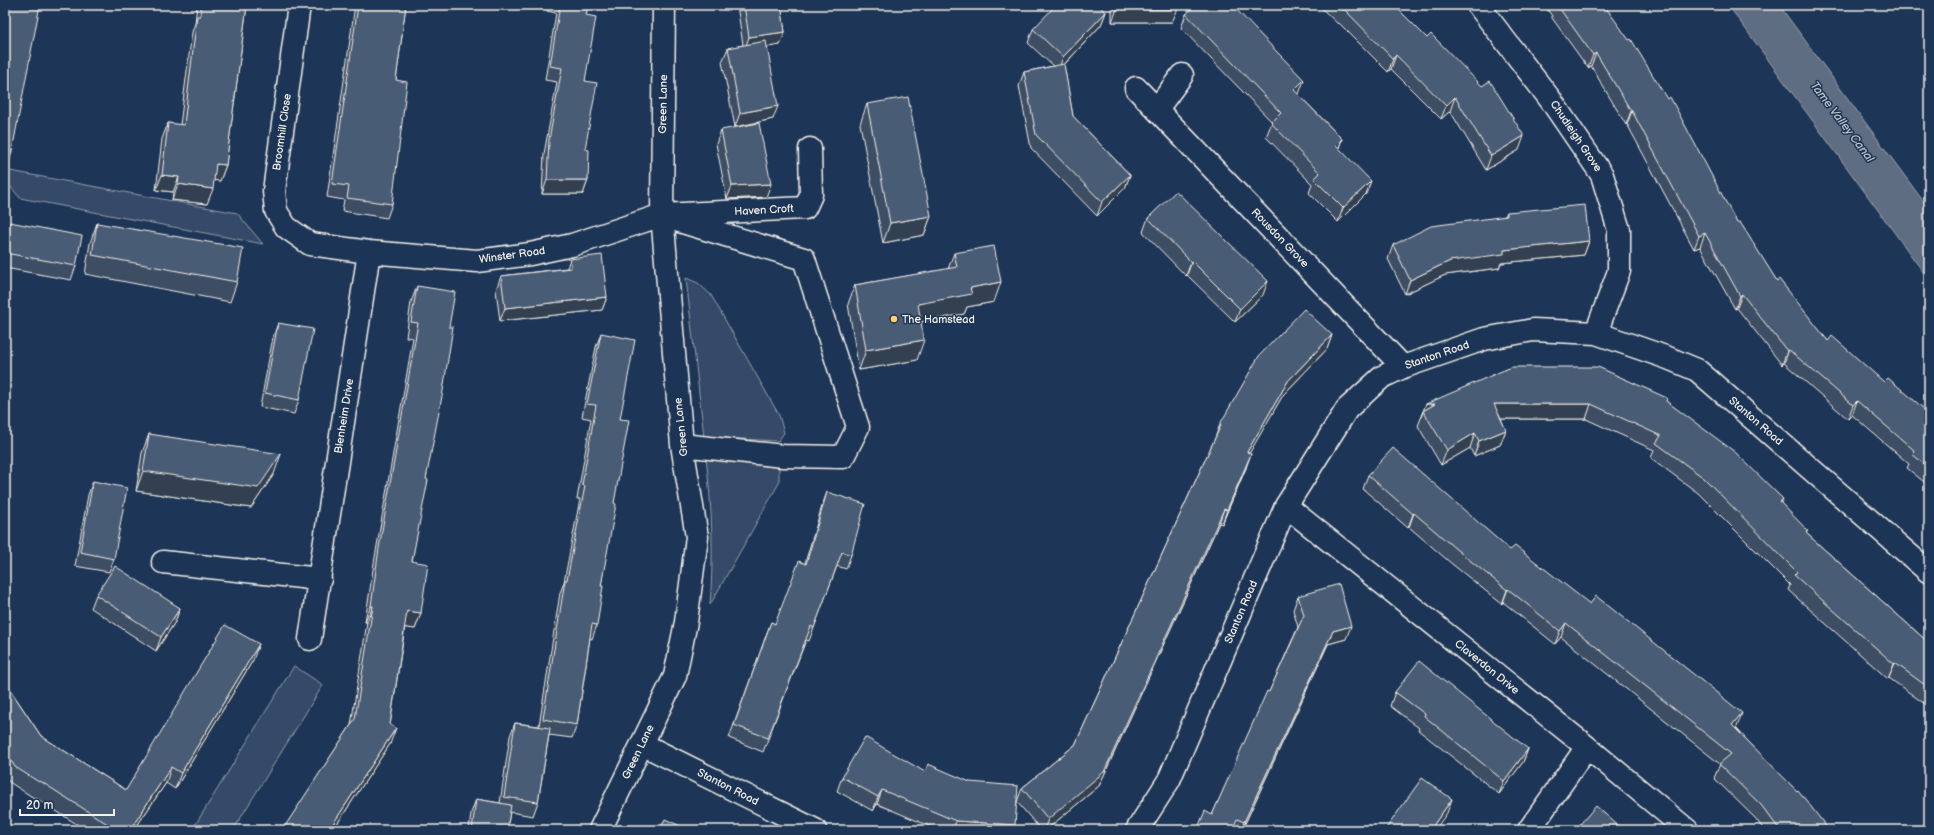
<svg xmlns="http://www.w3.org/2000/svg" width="1934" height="835" font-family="'Balsamiq Sans',sans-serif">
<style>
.green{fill:#354a67;stroke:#949ea8}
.water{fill:#5e6d82;stroke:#9aa2ab}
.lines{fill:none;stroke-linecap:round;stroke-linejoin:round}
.minor-casing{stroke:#f4f1e8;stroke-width:25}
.minor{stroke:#1d3557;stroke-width:22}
.wall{fill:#3e4e64;stroke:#f4f1e8}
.shaded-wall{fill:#324051;stroke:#f4f1e8}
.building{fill:#485b74;stroke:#f4f1e8}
.poi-dot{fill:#ffd166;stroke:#1d3557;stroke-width:1.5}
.labels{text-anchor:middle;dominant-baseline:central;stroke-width:3;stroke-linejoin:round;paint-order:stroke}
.street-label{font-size:11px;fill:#f4f1e8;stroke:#1d3557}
.poi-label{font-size:11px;fill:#f4f1e8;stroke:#1d3557;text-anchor:start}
.water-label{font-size:12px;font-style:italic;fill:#c0c3c4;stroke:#1d3557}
</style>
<rect width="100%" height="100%" fill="#1d3557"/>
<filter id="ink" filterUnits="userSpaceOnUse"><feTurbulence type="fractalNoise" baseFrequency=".025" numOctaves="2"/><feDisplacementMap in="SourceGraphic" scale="8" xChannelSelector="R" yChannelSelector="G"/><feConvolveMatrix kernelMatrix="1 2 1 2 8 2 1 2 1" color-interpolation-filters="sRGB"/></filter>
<g filter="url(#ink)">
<!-- green -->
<path class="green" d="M5 170 237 213 263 244 20 198 5 180Z
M686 278 698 283 711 295 779 415 784 433 778 441 704 437Z
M706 457 771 463 779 468V483L710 605C714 555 712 507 706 457Z
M294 666 323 685 233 830H192Z"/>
<!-- water -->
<path class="water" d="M1728 5H1779L1929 209V280Z"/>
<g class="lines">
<defs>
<path id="minor" d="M299 5 274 191 276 211 286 227 310 244 369 252 477 261 530 254 572 245 662 215 805 208 811 195 810 149
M1478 5 1550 99 1602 175 1619 230V271L1596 333
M1136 88 1403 367
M1157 109 1182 75
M676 220 804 259 858 427 843 457 783 456 682 445
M1286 506 1587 747 1687 830
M163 562 320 579
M310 639 369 252
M642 744 815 830
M600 830 675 676 686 622 697 537 682 445 662 215 664 5
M1137 830 1169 780 1286 506 1347 409 1382 377 1403 367 1484 339 1533 330 1596 333 1668 358 1697 370 1929 572
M1529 830 1587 747"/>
</defs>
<!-- minor casing -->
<use href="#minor" class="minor-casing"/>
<!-- minor -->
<use href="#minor" class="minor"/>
</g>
<!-- wall -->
<path class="wall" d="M5 5 12 151 10 159 5 158Z
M197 5H247L226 165 220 181 214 180 207 204 172 200 173 192 156 190 162 139 168 123 180 125 192 32 195 23Z
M355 5H406L396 80 392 204 387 218 342 211 344 200 327 197Z
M548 5H588L586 15 585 81V149L588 180 583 194H542L544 154 557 82 545 80 556 13 547 11Z
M737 5H781L785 32 780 45 767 47 773 119 735 127 722 62 728 48 743 45Z
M1112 5H1178L1172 22H1112Z
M1318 5H1394L1519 150 1486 170 1450 111 1441 119 1391 69 1388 72 1339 23 1338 24Z
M1544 5H1604L1737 223 1777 281 1828 341 1884 382 1929 413V486L1907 468 1909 464 1852 415 1848 419 1784 363 1782 365 1737 308 1735 309 1700 247 1694 249 1627 124 1626 125 1591 66 1588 68 1552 18V16Z
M1106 12 1101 25 1064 65 1073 116 1130 175 1125 188 1097 216 1031 148 1019 86 1024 72 1053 66 1028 43 1033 29Z
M1186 14 1299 94V95L1342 139 1339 148 1366 194 1338 222 1309 193 1312 184 1266 137 1272 122 1181 28Z
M867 104 931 216 924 235 883 243 860 124Z
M721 130 766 197 727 199 716 144Z
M1507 212 1589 241 1584 255 1501 263 1499 268 1445 275 1405 294 1388 259 1393 245 1505 216Z
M1148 218 1263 295 1235 322 1187 275 1186 276 1143 232Z
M10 222 76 266 71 280 5 268V235Z
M97 223 237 282 230 302 85 274 90 243Z
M954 253 994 302 967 307 964 314 921 322 917 360 859 370 848 304 855 285 948 269Z
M570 259 607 297 602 310 500 321 496 290 501 276 567 268Z
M417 286 426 479 412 561 421 613 415 629 405 627 390 725V744L333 830H283L351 725 367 622H365L374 563 413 338 406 337 411 302Z
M278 323 299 400 294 414 260 407 273 337Z
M601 333 620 419 614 503 601 586 597 625 592 639 590 638 577 725 572 738 549 735 538 802 533 816 510 812 507 830H469L471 813 476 799 500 803 510 736 515 723 539 726 560 593 564 582 580 499H577L591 419 582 417 596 347Z
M1332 335 1327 349 1283 395 1249 453 1246 468 1222 524 1219 523 1099 786 1046 830H1041L1017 802 1022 788 1075 745 1215 438 1220 424Z
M1666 401 1783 499 1781 503 1807 534 1929 643V707L1889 678 1888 679 1788 590 1790 585 1698 493 1651 458 1654 450 1586 419H1501L1506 430 1500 445 1474 456 1470 448 1441 465 1418 426 1426 404Z
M149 434 274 474 251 508 136 491 142 453Z
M1368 475 1510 550 1737 727 1736 728 1829 830H1764L1756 819 1714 778 1720 764 1561 637 1555 644 1503 602 1502 604 1452 564 1409 527 1408 528 1363 489Z
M93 481 114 559 109 572 75 566 88 495Z
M827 492 851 555 846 569 837 566 809 641 806 640 763 752 729 738 771 622 775 624 805 563 822 506Z
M96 595 180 608 175 622 156 651 91 608Z
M1298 596 1346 639 1328 644 1242 830H1197L1212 815 1269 692 1298 627 1293 610Z
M253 660 175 789 166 783 134 830H86L34 797V798L9 782 5 776V682L41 736 126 790Z
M1395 692 1528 749 1523 762 1499 794 1418 730 1419 728 1390 706Z
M925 772 970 782 1014 830H939L877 804 873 811 837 791 842 777Z"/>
<!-- shaded-wall -->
<path class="shaded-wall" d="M1117 9H1178L1172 22H1112Z
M1106 12 1101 25 1058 71 1063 57Z
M785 32 780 45 744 51 749 37Z
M1596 53 1591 66 1588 68 1593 55Z
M1396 55 1391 69 1388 72 1393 59Z
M1304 80 1299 94 1289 104 1294 90Z
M1455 97 1450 111 1441 119 1446 106Z
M778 106 773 119 735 127 740 113Z
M1631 111H1632L1627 124 1626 125Z
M1524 136 1519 150 1486 170 1491 156Z
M1342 139 1337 153 1336 145Z
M216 164 226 165 220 181 210 180Z
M162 175 179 177 173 192 156 190Z
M1130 175 1125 188 1097 216 1102 202Z
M547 180H588L583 194H542Z
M1371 181 1366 194 1338 222 1343 208Z
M178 184 213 189 207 204 172 200Z
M771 184 766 197 727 199 732 186Z
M931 216 924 235 883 243 890 223Z
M1705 233 1700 247 1694 249 1699 236Z
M1589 241 1584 255 1501 263 1499 268 1445 275 1405 294 1410 280 1450 261 1504 250Z
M1192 261 1187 275 1186 276 1191 262Z
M1268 281 1263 295 1235 322 1240 309Z
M1001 282 994 302 967 307 964 314 911 324 918 304 970 288Z
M1742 294 1737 308 1735 309 1740 296Z
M607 297 602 310 500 321 505 308Z
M1332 335 1327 349 1283 395 1242 466 1247 452 1288 381Z
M924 340 917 360 859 370 866 350Z
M1789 350 1784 363 1782 365 1787 351Z
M1857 401 1852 415 1848 419 1853 405Z
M1426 404H1435L1423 411 1420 419Z
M1494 404H1591L1586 419H1489Z
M1506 430 1500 445 1474 456 1479 441Z
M1475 433 1470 448 1441 465 1447 450Z
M281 454 274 474 251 508 136 491 143 471Z
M1251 454 1246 468 1222 524 1227 510Z
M1224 509 1219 523 1099 786 1046 830H1044L1048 819Z
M1414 513 1409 527 1408 528 1413 514Z
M1508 589 1503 602 1502 604 1507 590Z
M371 606H373L367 622H365Z
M180 608 175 622 156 651 161 637Z
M407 611 421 613 415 629 401 627Z
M1566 623 1561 637 1555 644 1560 631Z
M1351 626 1346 639 1328 644 1242 830 1244 822 1333 631Z
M259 644 253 660 175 789 181 773Z
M1895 663 1889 678 1888 679 1894 664Z
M1742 713 1737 727 1727 739 1732 725Z
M396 728 390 744 333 830H329Z
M1528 749 1523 762 1499 794 1504 781Z
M171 767 166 783 134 830H130Z
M882 790 877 804 873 811 878 797Z
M1452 799 1447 813 1435 830H1430Z
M956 821 1015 825 1014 830H953Z"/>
<!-- building -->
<path class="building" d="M5 5H40L12 151 5 150Z
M201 5H247L226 165 216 164 213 189 178 184 179 177 162 175 168 123 184 125 197 16H200Z
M358 5H406L396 80 407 82 392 204 347 198 349 186 332 184Z
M560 5H588L586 15 596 17 585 81 597 83 585 149 589 150 588 180H547L549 140 562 68 550 66Z
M744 5H781L785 32 749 37Z
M1056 5H1098L1106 12 1063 57 1033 29Z
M1117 5H1178V9H1117Z
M1196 5H1232L1304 80 1294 90 1342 139 1336 145 1371 181 1343 208 1314 179 1320 173 1271 123 1281 113 1186 14Z
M1337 5H1394L1427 38 1431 34 1482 86 1490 81 1524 136 1491 156 1455 97 1446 106 1396 55 1393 59 1344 9 1343 11Z
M1557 5H1604L1629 40 1631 39 1667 99 1670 97 1737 223 1740 222 1777 281 1779 279 1828 341 1832 336 1884 382 1888 378 1929 413V468L1912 454 1915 451 1857 401 1853 405 1789 350 1787 351 1742 294 1740 296 1705 233 1699 236 1632 111H1631L1596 53 1593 55Z
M766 41 778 106 740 113 728 48Z
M1064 64 1073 116 1130 175 1102 202 1036 135 1024 72Z
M908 97 931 216 890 223 867 104Z
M759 123 771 184 732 186 721 130Z
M1176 191 1268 281 1240 309 1192 261 1191 262 1148 218Z
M1585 205 1589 241 1504 250V254L1450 261 1410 280 1393 245 1431 226 1507 216V212Z
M10 222 82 236 76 266 5 253V247Z
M97 223 243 248 237 282 92 255Z
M994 246 1001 282 970 288 972 294 918 304 924 340 866 350 855 285 957 267 954 253Z
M602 255 607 297 505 308 501 276 571 268 570 259Z
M417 286 455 292 449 327H453L443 391 426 479 428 480 412 561 428 564 421 613 407 611 390 725 396 728 329 830H285L283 829 355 719 373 606H371L379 548 418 323 411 322Z
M1304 309 1332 335 1288 381 1247 452 1251 454 1227 510 1224 509 1104 772 1048 819 1022 788 1075 745 1221 425 1220 424 1259 356Z
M278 323 313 329 299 400 265 393Z
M601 333 635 340 620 419 629 420 614 503 616 504 601 586H603L597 625 592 624 577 725 543 719 565 580H567L585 486 582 485 596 405 587 404Z
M1511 367H1598L1667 398 1666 401 1735 452 1783 499 1780 502 1808 531 1806 533 1929 643V688L1895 663 1894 664 1794 575 1797 572 1704 478 1656 443 1661 436 1591 404H1494L1506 430 1479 441 1475 433 1447 450 1423 411 1435 404H1426Z
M149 434 281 454 258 488 143 471Z
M1393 448 1510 550 1515 546 1590 604 1596 596 1742 713 1732 725 1797 791 1798 790 1829 830H1780L1761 805 1719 764 1731 754 1566 623 1560 631 1508 589 1507 590 1457 550 1414 513 1413 514 1368 475Z
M93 481 127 488 114 559 80 552Z
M827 492 865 504 851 555 842 552 814 628 811 626 768 738 734 725 771 622 775 624 799 561 806 564Z
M115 566 180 608 161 637 96 595Z
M1339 584 1351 626 1333 631 1244 822 1237 819 1232 830H1197L1205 811 1212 815 1267 691 1269 692 1304 615 1298 596Z
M225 625 259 644 181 773 171 767 130 830H117L40 781 39 782 15 767 5 751V682L41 736 126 790Z
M1419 661 1528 749 1504 781 1424 716 1425 714 1395 692Z
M515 723 550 728 538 802 504 797Z
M865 737 925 772 928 764 970 782 1018 786 1015 825 956 821 882 790 878 797 842 777Z
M1422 778 1452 799 1430 830H1385Z
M476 799 511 805 507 830H472Z
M1596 806 1623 830H1575Z
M665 819 689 830H660Z"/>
</g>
<!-- markers -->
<circle class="poi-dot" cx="894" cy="319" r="4"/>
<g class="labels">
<!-- street labels -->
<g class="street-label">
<text transform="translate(663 104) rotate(-89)">Green Lane</text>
<text transform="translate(282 132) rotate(-82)">Broomhill Close</text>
<text transform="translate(1576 136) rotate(56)">Chudleigh Grove</text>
<text transform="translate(764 210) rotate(-3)">Haven Croft</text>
<text transform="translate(1280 238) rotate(46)">Rousdon Grove</text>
<text transform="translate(512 255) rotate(-8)">Winster Road</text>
<text transform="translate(1437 355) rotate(-19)">Stanton Road</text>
<text transform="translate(344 416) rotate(-81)">Blenheim Drive</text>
<text transform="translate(1756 421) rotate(41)">Stanton Road</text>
<text transform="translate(681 427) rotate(-96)">Green Lane</text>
<text transform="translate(1241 612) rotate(-67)">Stanton Road</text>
<text transform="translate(1487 667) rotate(39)">Claverdon Drive</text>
<text transform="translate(638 752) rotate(-64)">Green Lane</text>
<text transform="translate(728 787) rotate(27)">Stanton Road</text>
</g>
<!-- poi labels -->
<g class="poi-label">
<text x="902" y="319">The Hamstead</text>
</g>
<!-- water labels -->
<g class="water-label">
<text transform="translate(1842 122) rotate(53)">Tame Valley Canal</text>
</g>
</g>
<!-- margin -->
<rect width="1934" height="835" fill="none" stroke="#1d3557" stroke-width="20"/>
<rect x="10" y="10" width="1914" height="815" fill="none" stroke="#f4f1e8" stroke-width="1.5" filter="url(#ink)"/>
<!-- scale -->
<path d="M20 809v6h94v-6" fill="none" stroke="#f4f1e8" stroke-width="2"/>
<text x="26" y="809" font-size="12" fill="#f4f1e8" stroke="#1d3557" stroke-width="3" paint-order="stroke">20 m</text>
</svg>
